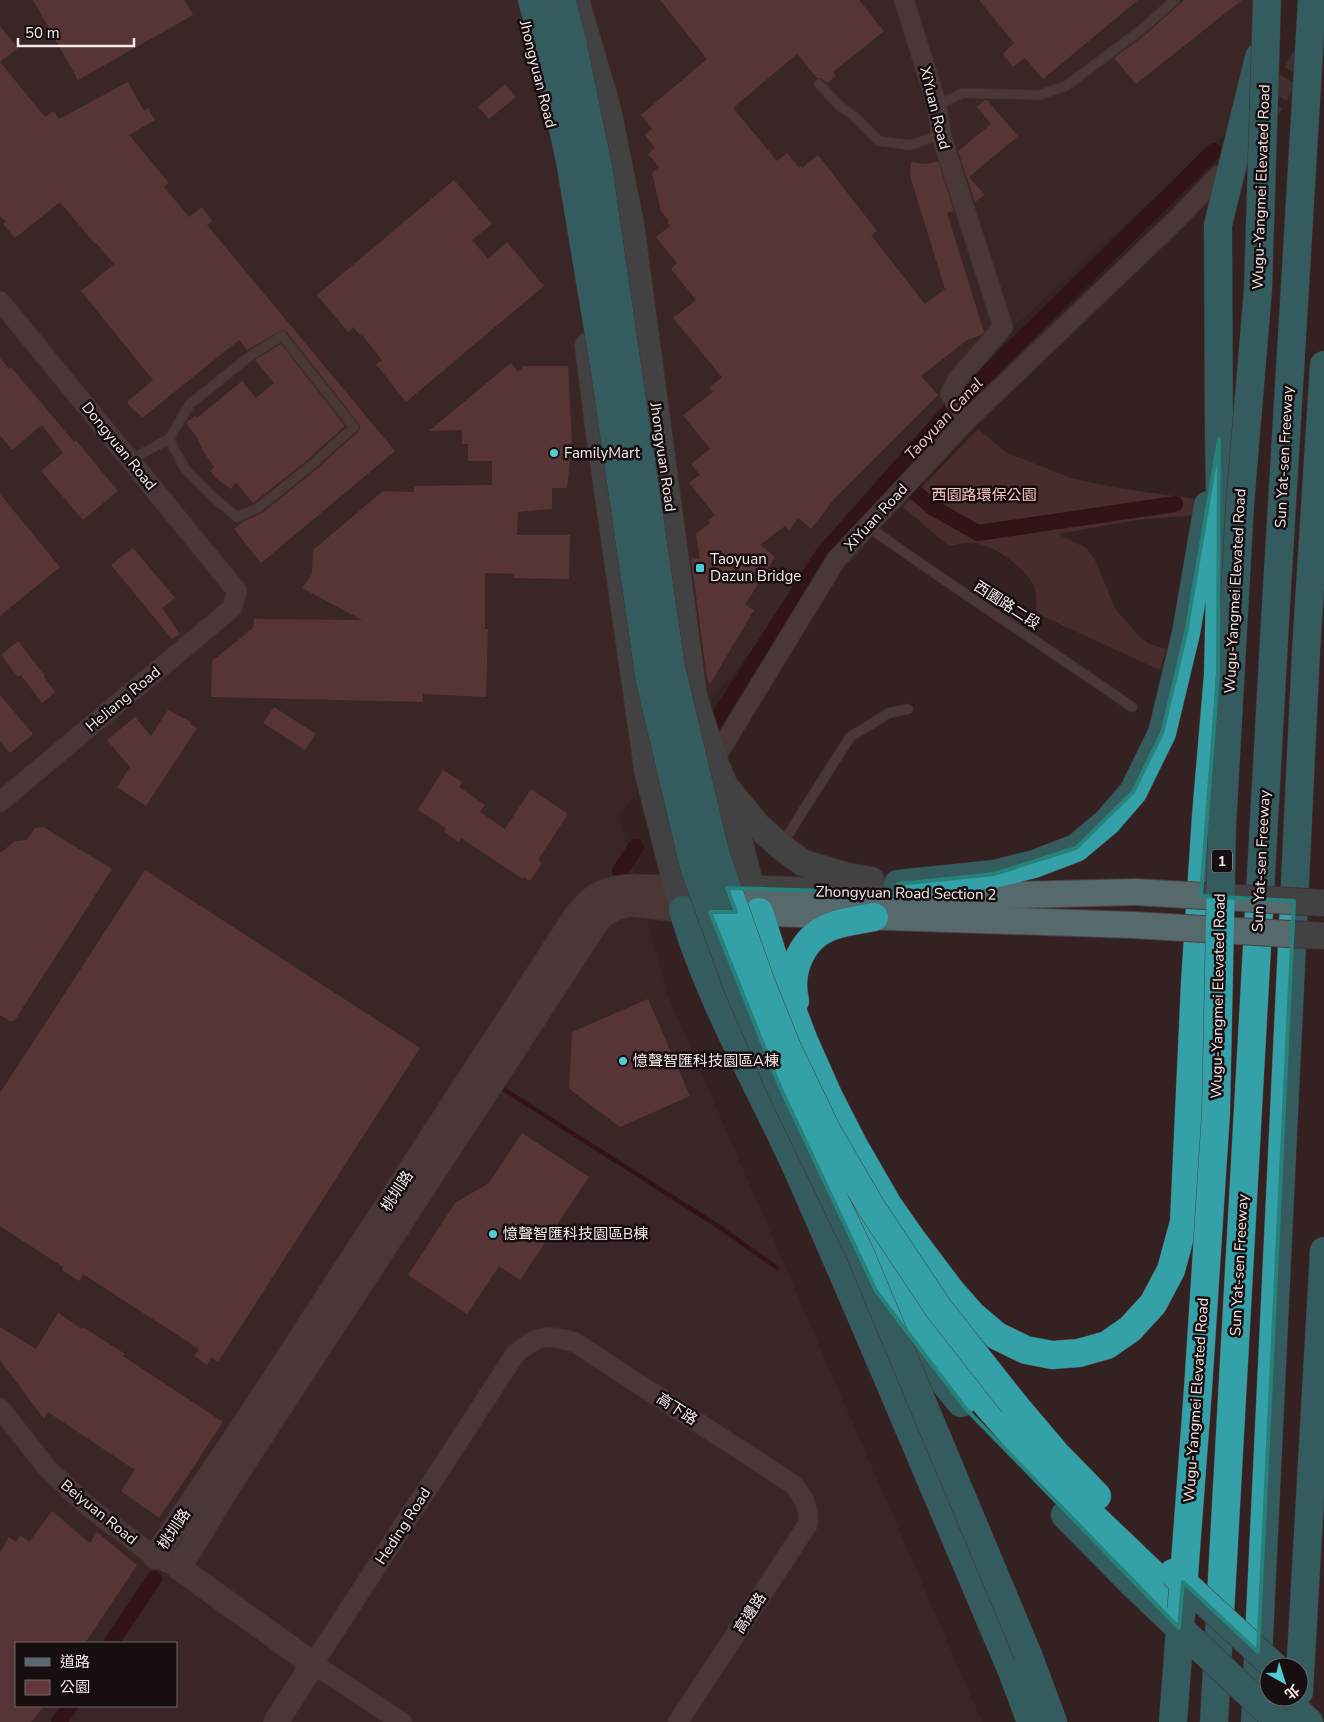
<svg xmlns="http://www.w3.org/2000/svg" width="1324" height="1722" font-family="'Nunito Sans','Noto Sans TC',sans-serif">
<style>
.built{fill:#422a2b;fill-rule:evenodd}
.green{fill:#63383a}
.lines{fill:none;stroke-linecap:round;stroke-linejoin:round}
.stream{stroke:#2f0209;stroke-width:4.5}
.canal{stroke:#2f0209;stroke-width:16}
.building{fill:#804a4d}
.minor-tunnel{stroke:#514041;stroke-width:19;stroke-dasharray:19 9;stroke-linecap:butt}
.service-casing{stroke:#4f4041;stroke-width:11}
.minor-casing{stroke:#4f4041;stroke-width:21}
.tertiary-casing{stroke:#4f4041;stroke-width:26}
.secondary-casing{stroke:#4f4041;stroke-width:28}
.motorway-casing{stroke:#4f4041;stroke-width:29}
.service{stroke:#655152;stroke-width:9}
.minor{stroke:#655152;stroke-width:19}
.tertiary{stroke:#655152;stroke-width:24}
.secondary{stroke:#56696c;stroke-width:26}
.motorway{stroke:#34a0a7;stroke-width:28}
.secondary-bridge-casing{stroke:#4f4041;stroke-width:28;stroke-linecap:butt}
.motorway-bridge-casing{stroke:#4f4041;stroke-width:29;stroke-linecap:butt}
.secondary-bridge{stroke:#56696c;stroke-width:26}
.motorway-bridge{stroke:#34a0a7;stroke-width:28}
.marked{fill:none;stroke:#26827a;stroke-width:4;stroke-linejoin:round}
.poi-dot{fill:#51ccd4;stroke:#160e0f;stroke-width:2}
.labels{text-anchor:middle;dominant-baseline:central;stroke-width:5;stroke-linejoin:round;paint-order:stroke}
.shield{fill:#160e0f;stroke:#b2a7a8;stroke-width:1}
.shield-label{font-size:14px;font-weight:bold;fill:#f5e9e9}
.street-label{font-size:15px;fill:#f5e9e9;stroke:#160e0f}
.poi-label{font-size:15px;fill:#f5e9e9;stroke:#160e0f;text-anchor:start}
.park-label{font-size:15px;fill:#fac3c5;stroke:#160e0f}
.water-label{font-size:16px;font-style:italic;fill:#f8c1c3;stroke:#160e0f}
</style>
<rect width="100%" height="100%" fill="#342223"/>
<!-- built -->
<path class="built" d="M0 0H1255L1247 114 989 349 894 473 619 816 668 996 982 1722H0ZM16 1643H176V1706H16Z"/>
<!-- green -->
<path class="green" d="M978 429 1007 453 1071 478 1117 488 1194 499 1195 515 1137 520 1057 534 1086 548 1094 558 1116 610 1139 636 1149 644 1166 649 1160 670 1036 613C1036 603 1038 592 1032 583 1024 567 997 548 980 544 969 541 959 544 949 546L903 507Z"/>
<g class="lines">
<!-- stream -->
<path class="stream" d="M500 1087 721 1228 777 1268"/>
<!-- canal -->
<path class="canal" d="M897 476 932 507 978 533 1175 504
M716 721 823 554 949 411 1214 151
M620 871 636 847
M111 1643 154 1579
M59 1722 70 1706"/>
</g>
<!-- building -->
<path class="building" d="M33 0H184L193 15 78 80Z
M660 0H859L884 31 833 72 836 76 827 83 821 78H817L797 54 733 108 777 161 787 153 799 168 801 166 802 168 818 155 877 231 871 235 925 304 945 289 910 176 911 162 926 164 938 161 954 211 947 213 984 332 981 335 967 340 921 376 938 395 835 498 811 529 798 518 789 531 785 526 760 545 775 557 745 605 754 610 710 684 707 678 691 558 700 559 696 534 710 523 708 520 715 515 689 483 700 475 691 464 710 449 683 415 713 392 709 388 722 377 673 318 696 300 671 269 677 263 656 237 670 226 668 223 669 221 661 211 652 173 659 167 648 154 655 148 645 135 652 129 641 115 707 59Z
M979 0H1138L1043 79 1025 58 1013 67 1003 54 1014 43Z
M1184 0H1242L1136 84 1114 58 1145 35Z
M0 26 18 48 0 62 45 117 53 111 59 119 128 82 144 111 148 108 155 120 129 135 169 183 164 187 189 217 202 207 212 221 207 225 395 451 261 563 234 529 244 521 262 513 312 473 358 432 360 429 359 424 287 332 282 330 247 350 239 340 142 418 135 410 134 411 127 402 153 380 81 291 114 264 96 243 95 244 60 202 15 238 3 224 6 222 0 215Z
M505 84 516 97 489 119 478 107Z
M985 100H987L1018 136 969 177 985 195 975 202 958 151 991 124 977 107Z
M454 180 492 224 472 240 488 259 507 242 544 286 406 402 376 364 382 360 362 335 361 336 353 327 348 332 317 295Z
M281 344 345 426 304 463 253 503 236 482 231 489 218 480 210 471 214 467 203 451 197 437 186 423 195 416 197 418 242 381 256 398 274 383 255 360Z
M0 358 9 369 11 367 74 442 76 440 118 491 83 520 41 471 63 453 42 425 12 450 0 435Z
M511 363 518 372 524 366H568L572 442 567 488H552V509L518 512 517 535H570L569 579 514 578V574L485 573V629H488L486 697 423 694V702L211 697 212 661 253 628 254 619 362 620 302 588 312 574 313 550 383 491 414 492V486L492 485V461H468V444H462V430L429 431Z
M0 494 60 567 0 616Z
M133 548 175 598 162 608 180 634 172 639 111 565Z
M18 641 45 676 44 677 55 692 42 703 21 675 18 677 1 655Z
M0 695 33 734 10 753 0 741Z
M274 707 316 734 305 750 263 723Z
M168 710 191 722 190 724 197 728 146 806 117 787 130 767 107 740 135 717 151 736Z
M443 770 462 782 459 787 485 805 480 812 505 829 531 789 568 814 538 860 542 863 530 881 524 877 523 879 461 838 459 842 444 832 446 828 418 810Z
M43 827 112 869 15 1020 10 1021 0 1015V853L15 841 27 840 35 828Z
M145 870 420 1048 218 1362 211 1357 207 1365 194 1356 199 1349 83 1274 79 1281 62 1270 63 1267 0 1226V1093Z
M648 999 690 1096 620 1127 569 1089 572 1032Z
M522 1133 589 1177 520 1280 499 1266 467 1314 408 1275 455 1203 489 1183Z
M58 1313 82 1329 83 1327 125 1354 123 1356 223 1422 199 1458H200L159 1518 121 1491 135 1470 48 1412 44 1419 0 1360V1327L36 1349Z
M52 1511 90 1543 97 1532 137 1565 85 1643H16V1706H44L31 1722H0V1552L9 1537 16 1542 20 1535 29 1542Z"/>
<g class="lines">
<!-- minor-tunnel -->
<path class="minor-tunnel" d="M1264 120 1306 49"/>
<defs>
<path id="service" d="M819 84 839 105 855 117 879 141 910 145 941 135
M937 105 963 93 1039 95 1066 86 1141 30 1175 0
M130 460 169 439 190 404 250 356 282 336 354 427 308 468 258 508 237 517 214 498 185 469 169 439
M867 526C954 588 1044 646 1132 707
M782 844 850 737 889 713 908 709"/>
<path id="minor" d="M904 0 937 105 941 135 1003 327 957 380 950 394 967 420
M0 301 237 591 232 608 0 802
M714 760 836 560 967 420 1177 219 1219 175
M0 1408 47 1468 86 1505 155 1557 179 1568
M402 1722 313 1664 516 1353C540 1335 544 1334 574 1342L794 1485C804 1498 809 1507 808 1524L678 1722"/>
<path id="tertiary" d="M155 1557 237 1436 577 914C583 908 590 899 597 895 620 882 651 888 676 888
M276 1722 313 1664 179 1568 233 1479 601 916 616 908 629 904 683 910"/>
<path id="secondary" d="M576 0 608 110 631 225 694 697 714 760 725 786 751 888 759 912
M588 346 598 426 648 774 683 910 1133 925
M729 791 757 825 780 846 803 863 847 876 871 880
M735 888 975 896 1136 892"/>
<path id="motorway" d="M532 0 546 51
M561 0 573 45
M898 884 994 874 1034 864 1076 848 1107 822 1133 792 1162 733 1186 633 1208 505
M683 910C710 1003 760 1086 799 1173 872 1338 941 1505 1012 1671L1031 1722
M759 912 780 978 804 1041 828 1095 854 1146 888 1205 914 1242 951 1291 972 1315 997 1336 1026 1350 1052 1355 1079 1353 1107 1345 1130 1329 1153 1304 1171 1270 1184 1222 1195 983 1206 816 1218 675 1221 543 1219 439 1218 225 1259 57
M795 1001C788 971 802 936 833 926 846 921 861 920 874 917
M836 1171 876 1248 911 1305 963 1377 1043 1469 1178 1598
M889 1310 921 1354 961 1403
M1013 1403 1057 1455 1097 1496
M1065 1515 1132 1583 1172 1621
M1028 1655 1053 1722
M1299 1692 1324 1251
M1283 1697 1309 1722
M1214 1722 1275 622 1312 0
M1255 1722 1306 651 1324 365"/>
</defs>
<!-- service casing -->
<use href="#service" class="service-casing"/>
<!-- minor casing -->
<use href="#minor" class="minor-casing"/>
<!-- tertiary casing -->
<use href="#tertiary" class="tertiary-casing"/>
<!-- secondary casing -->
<use href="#secondary" class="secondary-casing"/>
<!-- motorway casing -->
<use href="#motorway" class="motorway-casing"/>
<!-- service -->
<use href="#service" class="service"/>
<!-- minor -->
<use href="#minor" class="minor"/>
<!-- tertiary -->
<use href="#tertiary" class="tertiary"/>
<!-- secondary -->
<use href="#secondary" class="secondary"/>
<!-- motorway -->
<use href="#motorway" class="motorway"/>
<defs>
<path id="secondary-bridge" d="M1136 892 1324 903
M1133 925 1324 936"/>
<path id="motorway-bridge" d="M573 45 598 167 671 667 716 856 761 983 788 1050 827 1131 871 1207 939 1309 1013 1403
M546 51 570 161 604 365 650 681 694 867 737 985 780 1087 859 1251 1028 1655
M1173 1573 1275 1667
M1172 1621 1279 1722
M1173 1722 1198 1389 1216 1112 1222 827 1240 504 1258 289 1267 0"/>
</defs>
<!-- secondary-bridge casing -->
<use href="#secondary-bridge" class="secondary-bridge-casing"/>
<!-- motorway-bridge casing -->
<use href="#motorway-bridge" class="motorway-bridge-casing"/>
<!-- secondary-bridge -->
<use href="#secondary-bridge" class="secondary-bridge"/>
<!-- motorway-bridge -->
<use href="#motorway-bridge" class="motorway-bridge"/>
</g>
<!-- marked area -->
<path d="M0 0H1324V1722H0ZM1219 439 1218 675 1201 896 1294 901 1258 1652 1183 1582 1179 1628 966 1409 876 1291 780 1087 710 912H736L727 888 897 893 898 884 994 874 1076 848 1133 792 1162 733 1186 633Z" fill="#342223" fill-opacity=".55" fill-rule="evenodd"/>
<path class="marked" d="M1219 439 1218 675 1201 896 1294 901 1258 1652 1183 1582 1179 1628 966 1409 876 1291 780 1087 710 912H736L727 888 897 893 898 884 994 874 1076 848 1133 792 1162 733 1186 633Z"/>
<!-- markers -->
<g class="poi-dot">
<circle cx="554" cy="453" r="5"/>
<rect x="695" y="563" width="10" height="10" rx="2.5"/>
<circle cx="623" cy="1061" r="5"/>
<circle cx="493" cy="1234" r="5"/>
</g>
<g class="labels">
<!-- shield labels -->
<rect class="shield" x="1212" y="849.5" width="20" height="23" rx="4"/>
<g class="shield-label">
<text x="1222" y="861">1</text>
</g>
<!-- street labels -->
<g class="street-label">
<text transform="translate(538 74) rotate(76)">Jhongyuan Road</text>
<text transform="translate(935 108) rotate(76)">XiYuan Road</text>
<text transform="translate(1261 187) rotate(-88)">Wugu-Yangmei Elevated Road</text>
<text transform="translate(119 446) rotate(51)">Dongyuan Road</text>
<text transform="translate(663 457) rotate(82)">Jhongyuan Road</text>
<text transform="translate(1284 457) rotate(-87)">Sun Yat-sen Freeway</text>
<text transform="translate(876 517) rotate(-47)">XiYuan Road</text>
<text transform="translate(1235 591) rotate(-87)">Wugu-Yangmei Elevated Road</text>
<text transform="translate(1007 605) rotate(33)">西園路二段</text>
<text transform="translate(123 699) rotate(-40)">HeJiang Road</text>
<text transform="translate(1261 861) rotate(-87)">Sun Yat-sen Freeway</text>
<text transform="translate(906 893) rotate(1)">Zhongyuan Road Section 2</text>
<text transform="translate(1218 996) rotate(-89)">Wugu-Yangmei Elevated Road</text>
<text transform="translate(397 1191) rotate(-57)">桃圳路</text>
<text transform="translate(1239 1265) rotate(-87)">Sun Yat-sen Freeway</text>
<text transform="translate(1196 1400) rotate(-86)">Wugu-Yangmei Elevated Road</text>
<text transform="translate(677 1409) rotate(33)">高下路</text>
<text transform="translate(99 1512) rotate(39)">Beiyuan Road</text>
<text transform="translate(403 1526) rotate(-57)">Heding Road</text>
<text transform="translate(174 1529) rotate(-56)">桃圳路</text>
<text transform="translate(750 1613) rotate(-57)">高邊路</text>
</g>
<!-- poi labels -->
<g class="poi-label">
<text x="564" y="453">FamilyMart</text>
<text x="710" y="559">Taoyuan<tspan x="710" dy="17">Dazun Bridge</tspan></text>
<text x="633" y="1061">憶聲智匯科技園區A棟</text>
<text x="503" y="1234">憶聲智匯科技園區B棟</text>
</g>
<!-- park labels -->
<g class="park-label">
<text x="984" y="495">西園路環保公園</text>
</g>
<!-- water labels -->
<g class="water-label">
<text transform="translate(944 419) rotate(-47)">Taoyuan Canal</text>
</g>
</g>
<!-- legend -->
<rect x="15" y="1642" width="162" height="65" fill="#160e0f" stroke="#6f6666"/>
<rect x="25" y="1658" width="25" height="8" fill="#56696c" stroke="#6f6666"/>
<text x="60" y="1667" font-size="15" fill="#f5e9e9">道路</text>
<rect x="25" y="1680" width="25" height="15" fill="#63383a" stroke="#6f6666"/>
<text x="60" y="1692" font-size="15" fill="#f5e9e9">公園</text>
<!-- north arrow -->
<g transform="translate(1284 1682) rotate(141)"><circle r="24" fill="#160e0f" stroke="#6f6666"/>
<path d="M0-4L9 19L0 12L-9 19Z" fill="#51ccd4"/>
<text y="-8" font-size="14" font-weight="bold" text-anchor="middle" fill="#f5e9e9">北</text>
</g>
<!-- scale -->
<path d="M18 38v8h116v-8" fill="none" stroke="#f5e9e9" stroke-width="2.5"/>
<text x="25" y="38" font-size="15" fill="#f5e9e9" stroke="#160e0f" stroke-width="4" paint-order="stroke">50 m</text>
</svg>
